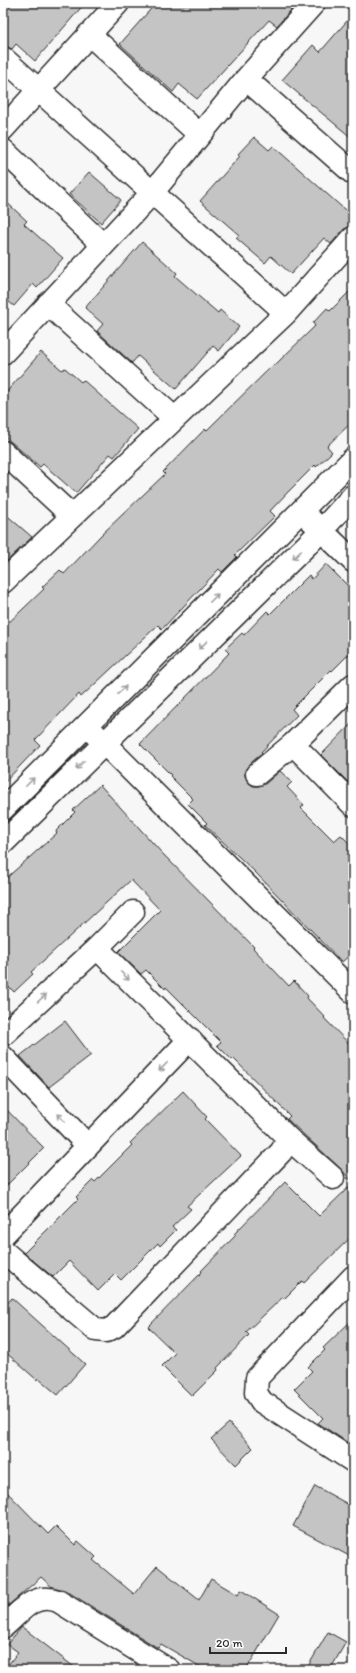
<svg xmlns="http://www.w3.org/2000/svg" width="356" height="1673" font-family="Itim,sans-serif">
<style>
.building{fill:#c4c4c4;stroke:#2b2b2b}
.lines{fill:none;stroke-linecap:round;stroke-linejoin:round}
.minor-casing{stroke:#2b2b2b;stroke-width:25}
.minor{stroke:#fff;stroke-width:22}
.oneway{stroke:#a0a0a0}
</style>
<rect width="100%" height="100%" fill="#f7f7f7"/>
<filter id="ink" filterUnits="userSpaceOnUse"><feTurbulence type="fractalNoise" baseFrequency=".025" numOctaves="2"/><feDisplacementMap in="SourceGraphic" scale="8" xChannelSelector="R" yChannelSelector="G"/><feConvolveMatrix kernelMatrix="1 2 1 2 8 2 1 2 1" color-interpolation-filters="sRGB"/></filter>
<g filter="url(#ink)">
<!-- building -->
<path class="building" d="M3 3H85L35 61 16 44 12 49 3 46Z
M156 3H297L277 26 269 20 197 99 179 84 173 92 120 44Z
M353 14V139L282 80 313 45 320 52Z
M254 137 269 150 273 146 353 217V226L344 229 331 244 324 238 291 274 271 256 265 263 236 238 239 235 200 201 240 156 238 154Z
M89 172 121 200 101 223 69 194Z
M3 199 27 221 24 224 63 258 37 288 33 284 14 306 3 297Z
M142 242 177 273 175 276 218 313 220 310 239 327 219 351 213 346 176 389 138 356 132 363 97 331 103 324 85 308Z
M353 288V421L327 446 332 452 316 467 315 465 287 493 270 511 275 516 235 555 237 557 222 572 219 569 162 629 158 625 81 697 79 694 35 740 40 745 3 784V628L44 589 42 587 60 570 64 574 100 536 165 474 163 472 205 429 206 431 274 364 275 365 315 326 313 323 327 308 330 311Z
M41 352 62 370 65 368 81 382 83 380 138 429 114 457 110 454 76 493 43 464 40 467 3 435V396Z
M3 512 32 537 3 565Z
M326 564 353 591V650L332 671 331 670 292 709 297 715 261 752 262 753 249 765 245 770V776L248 782 253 786H259L265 784 280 771 292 782 287 787 304 805 301 808 334 841 341 835 353 847V952L342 962 255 872 205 825 207 823 188 804 193 799 170 776 171 775 140 744 229 653 225 649 242 633 244 635 267 611 270 614 309 575 312 579Z
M353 722V787L321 755Z
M100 785 161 852 254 947 253 948 289 986 294 981 308 996 307 998 325 1017 324 1018 353 1048V1235L304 1283 302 1281 284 1299 283 1297 246 1332 249 1335 217 1368 218 1370 192 1396 162 1366 175 1353 148 1327 202 1272 201 1271 236 1235 234 1234 285 1182 319 1216 353 1183 341 1169 287 1119 290 1116 233 1058 232 1060 217 1045 221 1042 166 987 165 989 146 970 141 974 118 952 160 910 131 880 31 972 33 974 14 992 3 981V881L57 833 56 831 75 812 73 810Z
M65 1021 91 1055 49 1087 20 1056Z
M183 1091 207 1117 205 1119 241 1156 187 1206 191 1209 172 1227 176 1230 160 1246 158 1243 121 1280 115 1274 98 1291 69 1261 53 1277 24 1253 78 1199 76 1197 93 1180 95 1182 132 1145 130 1143Z
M3 1106 44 1148 3 1189Z
M12 1298 85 1364 58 1395 38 1378 37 1380 3 1350V1308Z
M353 1319V1446L318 1423 323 1418 294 1389 312 1371 308 1367 325 1350 323 1348Z
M229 1423 253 1448 236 1465 211 1439Z
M315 1486 353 1507V1558L293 1526Z
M3 1488 48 1534 56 1526 75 1545 78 1541 96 1557 93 1560 134 1594 157 1566 199 1600 211 1579 238 1595 241 1590 279 1614 246 1670H206L161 1644 158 1648 65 1590 52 1587 41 1577 3 1610Z
M22 1627 78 1670H4L18 1652 7 1644Z
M328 1632 346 1642 330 1670H306Z"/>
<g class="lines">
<defs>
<path id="minor" d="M89 34 200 135
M3 58 286 313
M246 79 353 173
M3 129 118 3
M3 150 103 245
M48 304 174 418
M3 353 152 193 246 79 314 3
M3 452 72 516
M311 520 353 561
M3 582 286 313 353 238
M94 733 353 992
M293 744 353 805
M257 774 293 744 353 685
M3 809 353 459
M3 843 321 531 353 496
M3 1035 97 948 133 912
M3 1057 88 1146
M289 1139 333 1178
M3 1235 190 1039
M3 1251 96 1330 106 1331 114 1327 281 1152 289 1139 97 948
M353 1277 257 1378 256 1393 262 1402 353 1461
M3 1627C21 1612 33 1592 58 1601L169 1670"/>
</defs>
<!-- minor casing -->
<use href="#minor" class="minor-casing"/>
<!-- minor -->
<use href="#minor" class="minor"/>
</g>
<!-- one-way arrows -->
<defs><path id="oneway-shaft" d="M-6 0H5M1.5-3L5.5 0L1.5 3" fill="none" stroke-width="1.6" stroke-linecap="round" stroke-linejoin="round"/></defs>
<g class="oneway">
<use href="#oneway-shaft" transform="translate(297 555) rotate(136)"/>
<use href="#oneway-shaft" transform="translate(214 598) rotate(-45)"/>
<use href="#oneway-shaft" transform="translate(203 645) rotate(136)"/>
<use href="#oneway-shaft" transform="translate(122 690) rotate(-45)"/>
<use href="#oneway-shaft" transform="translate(80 765) rotate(135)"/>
<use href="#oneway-shaft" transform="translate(30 782) rotate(-45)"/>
<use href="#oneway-shaft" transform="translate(125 976) rotate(45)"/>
<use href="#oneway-shaft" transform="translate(42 998) rotate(-42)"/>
<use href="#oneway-shaft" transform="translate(163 1067) rotate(134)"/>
<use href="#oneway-shaft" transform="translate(61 1118) rotate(-134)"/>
</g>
</g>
<!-- margin -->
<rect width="356" height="1673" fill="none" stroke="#fff" stroke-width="16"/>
<rect x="8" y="8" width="340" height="1657" fill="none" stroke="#2b2b2b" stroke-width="1.5" filter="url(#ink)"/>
<!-- scale -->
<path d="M210 1647v6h76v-6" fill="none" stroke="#2b2b2b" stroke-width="2"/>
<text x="216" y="1647" font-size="12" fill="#2b2b2b" stroke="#ffffff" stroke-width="3" paint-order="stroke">20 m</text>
</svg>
